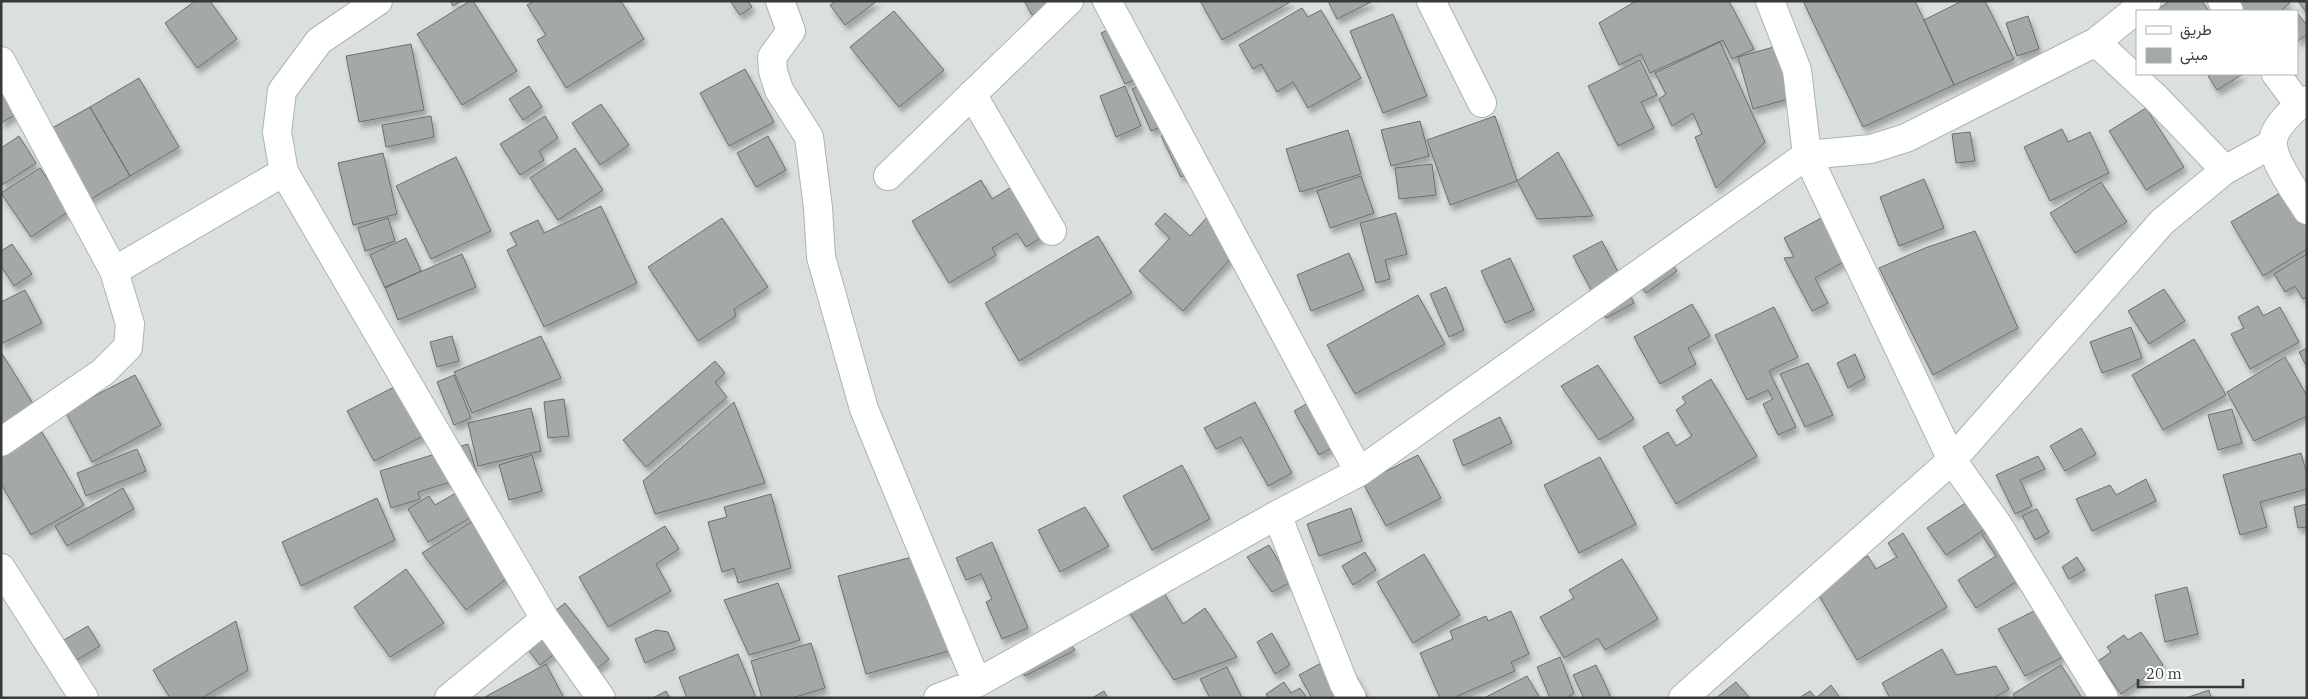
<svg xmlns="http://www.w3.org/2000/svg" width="2308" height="699" font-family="'IBM Plex Serif',Vazirmatn,serif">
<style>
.building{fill:#a3a9a5;stroke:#6b706d;filter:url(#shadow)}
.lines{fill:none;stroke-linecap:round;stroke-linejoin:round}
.minor-casing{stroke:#adb3af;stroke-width:30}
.minor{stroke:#fff;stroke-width:28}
</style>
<defs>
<filter id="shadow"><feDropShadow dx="3" dy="5.5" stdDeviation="2.5" flood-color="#0004"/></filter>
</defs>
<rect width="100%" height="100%" fill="#dae0dc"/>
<!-- building -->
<path class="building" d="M195 1H210L237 39 197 68 165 23Z
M450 1H462L453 6Z
M470 1H473L517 71 462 105 417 34Z
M534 1H621L644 39 566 88 537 40 546 35 527 5Z
M730 1H748L752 7 740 15Z
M836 1H877L845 25 830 5Z
M1024 1H1054L1055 2 1032 15Z
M1200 1H1292L1222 40Z
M1328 1H1373L1337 19Z
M1636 1H1729L1754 49 1732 59 1723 40 1650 73 1641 54 1619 65 1599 23Z
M1803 1H1915L1954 85 1863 127Z
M1962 1H1985L2014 59 1954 85 1924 20Z
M2170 1H2202L2209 11H2155Z
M2228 1H2288L2290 3 2280 11H2237Z
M2298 1H2307V13Z
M1302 8 1308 17 1321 10 1361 78 1308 108 1293 82 1277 92 1261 64 1253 69 1239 45Z
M894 11 944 70 899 107 850 47Z
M1393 14 1427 96 1383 113 1350 31Z
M2298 14 2307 25V34L2297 42Z
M2028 16 2039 49 2017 56 2006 23Z
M1125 22 1148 73 1125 84 1101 33Z
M1720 42 1765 142 1716 188 1695 137 1702 134 1693 113 1672 126 1659 99 1666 94 1655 73Z
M1788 43 1802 95 1753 109 1738 57Z
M411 44 424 110 359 122 346 56Z
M1640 60 1657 95 1641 102 1654 128 1618 146 1588 86Z
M745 69 774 122 729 146 700 93Z
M2212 74H2243L2217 90 2208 76Z
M139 78 179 147 130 176 90 107Z
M1154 80 1173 122 1151 131 1132 89Z
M529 86 542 107 523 120 509 99Z
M1125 86 1141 126 1116 137 1100 96Z
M1 92 15 115 1 123Z
M601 104 629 145 600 165 572 123Z
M90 107 130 176 84 203 43 133Z
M2146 108 2184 167 2146 190 2109 131Z
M431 116 434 137 386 147 382 125Z
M545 116 558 138 539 151 544 160 520 175 500 144Z
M1495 116 1517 181 1450 205 1427 140Z
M1420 121 1429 156 1391 166 1381 130Z
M1177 128 1197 169 1181 177 1161 136Z
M2062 129 2068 142 2090 132 2109 173 2050 201 2024 147Z
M1348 130 1361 174 1300 192 1286 149Z
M1970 132 1975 161 1956 163 1952 134Z
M19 136 36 163 2 185 1 148Z
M768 136 786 170 756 187 737 153Z
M575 148 603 190 558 220 530 178Z
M1558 152 1593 216 1537 219 1517 181Z
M383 153 397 214 353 225 338 163Z
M456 157 491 231 431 259 396 186Z
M1432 164 1436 195 1399 199 1395 168Z
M40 168 69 211 31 237 1 193Z
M1361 176 1374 213 1330 228 1317 191Z
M1924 179 1944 228 1899 246 1880 197Z
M981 180 992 199 1021 181 1052 231 1026 247 1017 233 992 248 996 255 949 283 912 221Z
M2302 180 2307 189V249L2263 276 2231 222Z
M2101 182 2127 222 2075 253 2050 213Z
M601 206 637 283 544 327 507 250 517 245 510 233 538 220 544 233Z
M1165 213 1190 236 1209 215 1242 246 1183 311 1139 271 1170 238 1155 224Z
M1396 213 1407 254 1385 260 1390 279 1376 283 1360 223Z
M1825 216 1849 259 1815 278 1828 303 1812 311 1784 258 1794 257 1784 238Z
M388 218 395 241 365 251 358 228Z
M722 218 768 287 734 309 736 316 698 341 648 267Z
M1975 231 2018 328 1933 375 1879 268 1925 248Z
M1098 236 1132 293 1019 361 985 303Z
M406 238 421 271 385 288 370 255Z
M1602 241 1634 303 1606 318 1573 256Z
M12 244 32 274 14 286 1 266V251Z
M1661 248 1677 271 1646 293 1630 270Z
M1349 253 1364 290 1311 311 1297 275Z
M462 254 476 287 398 320 385 287Z
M2307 254V297L2303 299 2295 286 2285 292 2274 274Z
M1510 258 1534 310 1505 323 1481 271Z
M1446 287 1464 330 1449 337 1430 294Z
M2164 289 2185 321 2149 344 2128 311Z
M25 290 42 323 1 344V302Z
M1418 295 1445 344 1355 394 1327 345Z
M1692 304 1710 336 1688 348 1696 364 1660 384 1634 337Z
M2258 306 2263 316 2280 307 2299 342 2250 369 2231 334 2244 328 2238 317Z
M1774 307 1798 357 1769 371 1796 427 1778 435 1763 404 1773 399 1768 390 1747 400 1715 335Z
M2131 327 2142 358 2102 373 2090 342Z
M452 336 459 361 437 367 430 342Z
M541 336 561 378 472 413 454 372Z
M2194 339 2226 395 2163 430 2132 375Z
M2307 348V367L2299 352Z
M1 352 34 405 3 424 1 422Z
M1855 354 1865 378 1848 388 1837 363Z
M2285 357 2307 396V416L2254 441 2227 392Z
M715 361 725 373 715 382 727 397 646 467 623 440Z
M1808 363 1833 415 1805 427 1780 374Z
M1598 365 1634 419 1599 440 1561 386Z
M135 375 161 425 92 462 65 411Z
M454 375 471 418 454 425 437 382Z
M1711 379 1757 456 1676 504 1643 447 1668 432 1676 446 1692 436 1676 410 1686 403 1682 397Z
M402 383 429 433 374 461 347 411Z
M564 399 569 436 548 438 544 402Z
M1315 399 1340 443 1319 455 1294 411Z
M734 402 765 483 655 514 643 481Z
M1255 402 1292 473 1268 486 1241 437 1216 449 1204 428Z
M531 408 541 451 478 466 468 423Z
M2232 409 2242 443 2218 450 2208 415Z
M1500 417 1512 443 1463 466 1453 440Z
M2081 428 2096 454 2065 471 2050 446Z
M42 432 84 505 31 535 1 484V456Z
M468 444 477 474 418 492 420 499 391 508 380 471Z
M137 449 146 471 86 496 77 473Z
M2301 453 2307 475V489L2260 502 2267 527 2240 535 2223 475Z
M532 455 542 491 509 500 499 465Z
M1418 455 1441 498 1386 526 1363 483Z
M2038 456 2045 469 2020 480 2032 506 2015 514 1996 475Z
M1600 457 1636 524 1579 553 1544 485Z
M1182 465 1210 519 1152 550 1123 496Z
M2146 479 2156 501 2092 531 2076 499 2110 485 2116 495Z
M477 481 492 505 428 542 408 509 429 496 435 505Z
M123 488 134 509 67 546 55 526Z
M771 494 791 568 738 583 734 568 722 572 708 522 727 517 724 507Z
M1978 495 1996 522 1946 555 1927 528Z
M377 498 395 540 301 586 282 542Z
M2307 504V527L2298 528 2294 507Z
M1085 507 1109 546 1060 572 1038 530Z
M1351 508 1362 541 1319 556 1307 524Z
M2037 509 2049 532 2035 540 2022 516Z
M473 521 510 576 466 610 422 553Z
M1998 525 2029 573 1976 608 1958 580 1996 556 1982 535Z
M665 526 679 549 656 564 671 591 608 627 579 577Z
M1903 533 1947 607 1857 660 1814 587 1868 556 1876 569 1897 557 1888 543Z
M992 542 1028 628 1002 639 986 602 992 599 981 574 966 580 956 558Z
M1269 545 1291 582 1272 592 1247 557Z
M932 552 967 646 866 674 838 576Z
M1365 552 1376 570 1353 585 1342 566Z
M1424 554 1460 615 1413 643 1377 582Z
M2077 557 2085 570 2069 579 2062 567Z
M1622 559 1658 619 1605 650 1598 638 1564 658 1540 617 1574 598 1569 590Z
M406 569 444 623 390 657 354 607Z
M778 583 800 640 749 655 724 600Z
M2187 587 2198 634 2165 642 2155 595Z
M1161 588 1183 624 1205 608 1237 657 1174 680 1125 606Z
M565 603 609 659 582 681 558 651 540 665 520 639Z
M2036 610 2063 657 2025 676 1998 629Z
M1511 611 1529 654 1511 662 1515 671 1453 698H1440L1420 653 1453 639 1450 631 1486 616 1488 621Z
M236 621 248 670 202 698H170L153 670Z
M88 626 100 646 77 660 64 640Z
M656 630 668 632 675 649 645 663 635 639Z
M2141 632 2163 665 2121 694 2098 661 2111 652 2107 647 2124 635 2128 640Z
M1272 633 1290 665 1275 674 1257 642Z
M1065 638 1075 650 1025 676 1015 661Z
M811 643 825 688 792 698H762L751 661Z
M1942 649 1956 675 1996 666 2009 689 1993 698H1890L1882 683Z
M738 654 756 698H687L679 677Z
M1560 657 1574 693 1566 698H1550L1537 667Z
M1323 662 1336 684 1355 674 1368 698H1312L1299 675Z
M546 664 564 698 485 697Z
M1596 665 1610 695 1606 698H1584L1573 675Z
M2061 665 2082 698H2015L2013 694Z
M1227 667 1242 698H1210L1200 679Z
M1527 676 1540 698H1484Z
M1284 682 1291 693 1300 688 1307 698H1268L1266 694Z
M1736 682 1750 698H1716Z
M1831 685 1840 698H1799L1810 691 1816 698Z
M2209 690 2211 698H2186Z
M666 691 670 698H653Z
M1104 691 1108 698H1092Z"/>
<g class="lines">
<defs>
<path id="minor" d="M378 1 319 41 282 91 277 132 284 172 545 619 601 698
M780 1 791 31 772 57 773 71 779 90 809 137 818 208 821 257 864 409 977 683
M1107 1 1359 472
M1431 1 1482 103
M1770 1 1797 70 1807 155 1952 460 1998 525 2104 698
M2222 1 2229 11
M2096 42 2156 98 2225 170
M1 61 114 271 130 324 128 347 103 372 1 442
M2276 74 2299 105
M972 94 1052 231
M2307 100C2294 108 2271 129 2273 145 2274 163 2297 194 2307 210
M888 176 1069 1
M114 271 284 172
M1277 515 1344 684 1352 698
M1 568 84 698
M449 698 545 619
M938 698 977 683 1277 515 1359 472 1807 155 1871 149 1906 138 2096 42 2147 1
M1683 698 1952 460 2162 222 2225 170 2272 144"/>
</defs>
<!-- minor casing -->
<use href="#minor" class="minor-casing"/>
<!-- minor -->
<use href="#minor" class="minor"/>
</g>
<!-- border -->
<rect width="2308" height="699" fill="none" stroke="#383a38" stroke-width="5"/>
<!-- legend -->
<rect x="2136" y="10" width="162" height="65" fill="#ffffff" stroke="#afb0af"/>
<rect x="2146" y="26" width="25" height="8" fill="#ffffff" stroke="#afb0af"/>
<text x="2180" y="35" font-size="15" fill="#383a38">طريق</text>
<rect x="2146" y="48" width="25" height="15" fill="#a3a9a5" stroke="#afb0af"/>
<text x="2180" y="60" font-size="15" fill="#383a38">مبنى</text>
<!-- scale -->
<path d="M2138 679v8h105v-8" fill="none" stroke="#383a38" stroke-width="2.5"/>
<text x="2146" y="679" font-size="15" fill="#383a38" stroke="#ffffff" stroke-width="4" paint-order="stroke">20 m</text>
</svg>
